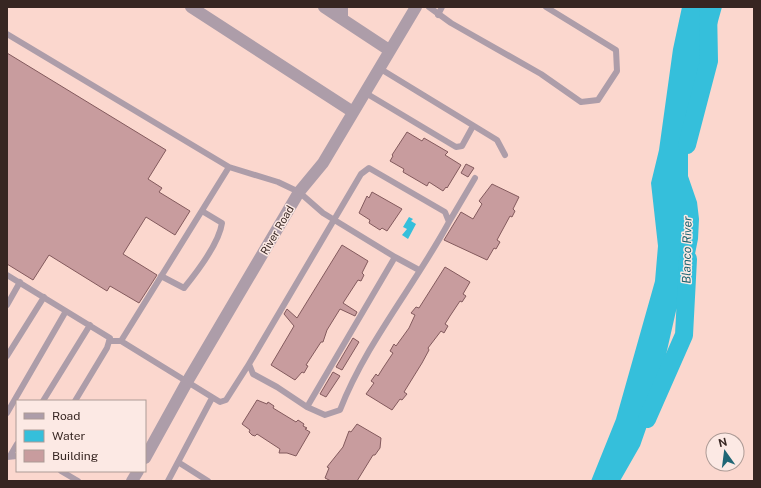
<svg xmlns="http://www.w3.org/2000/svg" width="761" height="488" font-family="'Public Sans',sans-serif">
<style>
.water{fill:#35bfdb}
.lines{fill:none;stroke-linecap:round;stroke-linejoin:round}
.river{stroke:#35bfdb;stroke-width:18}
.building{fill:#c89c9e;stroke:#835a5d}
.lane{stroke:#ad9da9;stroke-width:6}
.street{stroke:#ad9da9;stroke-width:12}
.labels{text-anchor:middle;dominant-baseline:central;stroke-width:3;stroke-linejoin:round;paint-order:stroke}
.street-label{font-size:11px;fill:#372622;stroke:#fce9e4}
.water-label{font-size:12px;font-style:italic;fill:#1a6270;stroke:#fce9e4}
</style>
<rect width="100%" height="100%" fill="#fbd7ce"/>
<!-- water -->
<path class="water" d="M682 7H722L705 68 688 146V176L697 202 699 219 698 239 695 254 691 272 676 311 655 403 640 446 620 481H591L616 419 655 281 658 246 651 183 659 150 673 49Z
M409 217 413 219 411 221 416 224 408 239 402 235 407 229 403 227Z"/>
<g class="lines">
<!-- river -->
<path class="river" d="M687 145 709 61 708 7
M647 419 684 335 688 259"/>
</g>
<!-- building -->
<path class="building" d="M7 53 166 150 148 179 162 188 159 192 190 211 175 235 146 217 123 254 157 275 139 303 110 286 107 291 49 255 33 280 7 264Z
M407 132 422 141 424 138 448 152 445 155 461 165 447 188 446 187 443 191 429 182 427 186 403 172 404 169 390 161 393 156 392 155Z
M466 164 474 168 468 177 461 173Z
M492 184 519 197 513 209 515 211 512 217 510 216 497 240 500 242 496 249 494 248 487 260 444 240 461 212 473 219 482 204 479 201Z
M372 192 402 209 387 231 382 228 380 230 369 223 370 220 359 213 367 196 369 198Z
M342 245 368 261 362 273 364 275 361 281 358 280 343 303 357 312 355 316 340 309 327 330 323 342H321L306 365 308 366 304 373 302 372 295 380 271 365 294 326 284 314 287 309 297 318Z
M445 267 470 282 463 294 466 296 462 302 460 301 450 316 445 324 448 326 444 333 441 331 428 348 429 350 422 363 404 392 407 394 402 400 400 399 392 410 366 394 374 383 371 381 376 374 378 376 383 368 393 353 390 351 394 344 396 346 409 328 415 315 411 313 416 307 419 308Z
M353 338 359 342 342 370 336 367Z
M333 372 340 376 326 397 320 394Z
M257 400 267 404 268 402 274 406 273 408 296 422 298 420 304 424 303 426 307 428 305 429 310 432 296 456 287 453H279L280 449 257 434 255 436 252 435 249 432 250 430 242 424Z
M357 424 381 438 380 448 375 455H373L357 481H331L325 478 329 468 327 467 343 447 349 431 351 432Z"/>
<g class="lines">
<!-- lane -->
<path class="lane" d="M429 7 451 23 541 74 581 102 598 100 617 71 616 50 546 7
M438 15 442 7
M7 34 229 167 121 341H109
M379 68 497 140 505 155
M364 92 456 147 462 146 473 126
M229 167 278 182 299 192 323 213 395 257 419 270
M369 168 445 212 449 222C415 285 366 343 340 410L325 415 307 407 277 387 253 374 249 364 361 174Z
M449 222 475 178
M7 275 110 338 107 348 75 401
M161 276 184 288C197 272 219 244 222 223L202 211
M7 305 20 282
M121 341 220 402 226 400 249 364
M7 356 44 297
M43 401 90 325
M307 407 395 257
M7 413 66 311
M10 456 17 444
M7 457 17 456
M178 462 208 481
M61 471 78 481
M168 481 212 398"/>
<!-- street -->
<path class="street" d="M191 7 353 112
M324 7 342 19V7
M342 19 389 50
M145 458 187 382 299 192 323 163 416 7
M132 481 138 471"/>
</g>
<g class="labels">
<!-- street labels -->
<g class="street-label">
<text transform="translate(277 230) rotate(-60)">River Road</text>
</g>
<!-- water labels -->
<g class="water-label">
<text transform="translate(687 250) rotate(-89)">Blanco River</text>
</g>
</g>
<!-- border -->
<rect width="761" height="488" fill="none" stroke="#372622" stroke-width="16"/>
<!-- legend -->
<rect x="16" y="400" width="130" height="72" fill="#fce9e4" stroke="#ad9b96"/>
<rect x="24" y="413" width="20" height="6" fill="#ad9da9" stroke="#ad9b96"/>
<text x="52" y="420" font-size="12" fill="#372622">Road</text>
<rect x="24" y="430" width="20" height="12" fill="#35bfdb" stroke="#ad9b96"/>
<text x="52" y="440" font-size="12" fill="#372622">Water</text>
<rect x="24" y="450" width="20" height="12" fill="#c89c9e" stroke="#ad9b96"/>
<text x="52" y="460" font-size="12" fill="#372622">Building</text>
<!-- north arrow -->
<g transform="translate(725 452) rotate(346)"><circle r="19" fill="#fce9e4" stroke="#ad9b96"/>
<path d="M0-3L7 15L0 10L-7 15Z" fill="#206675"/>
<text y="-6" font-size="11" font-weight="bold" text-anchor="middle" fill="#372622">N</text>
</g>
</svg>
